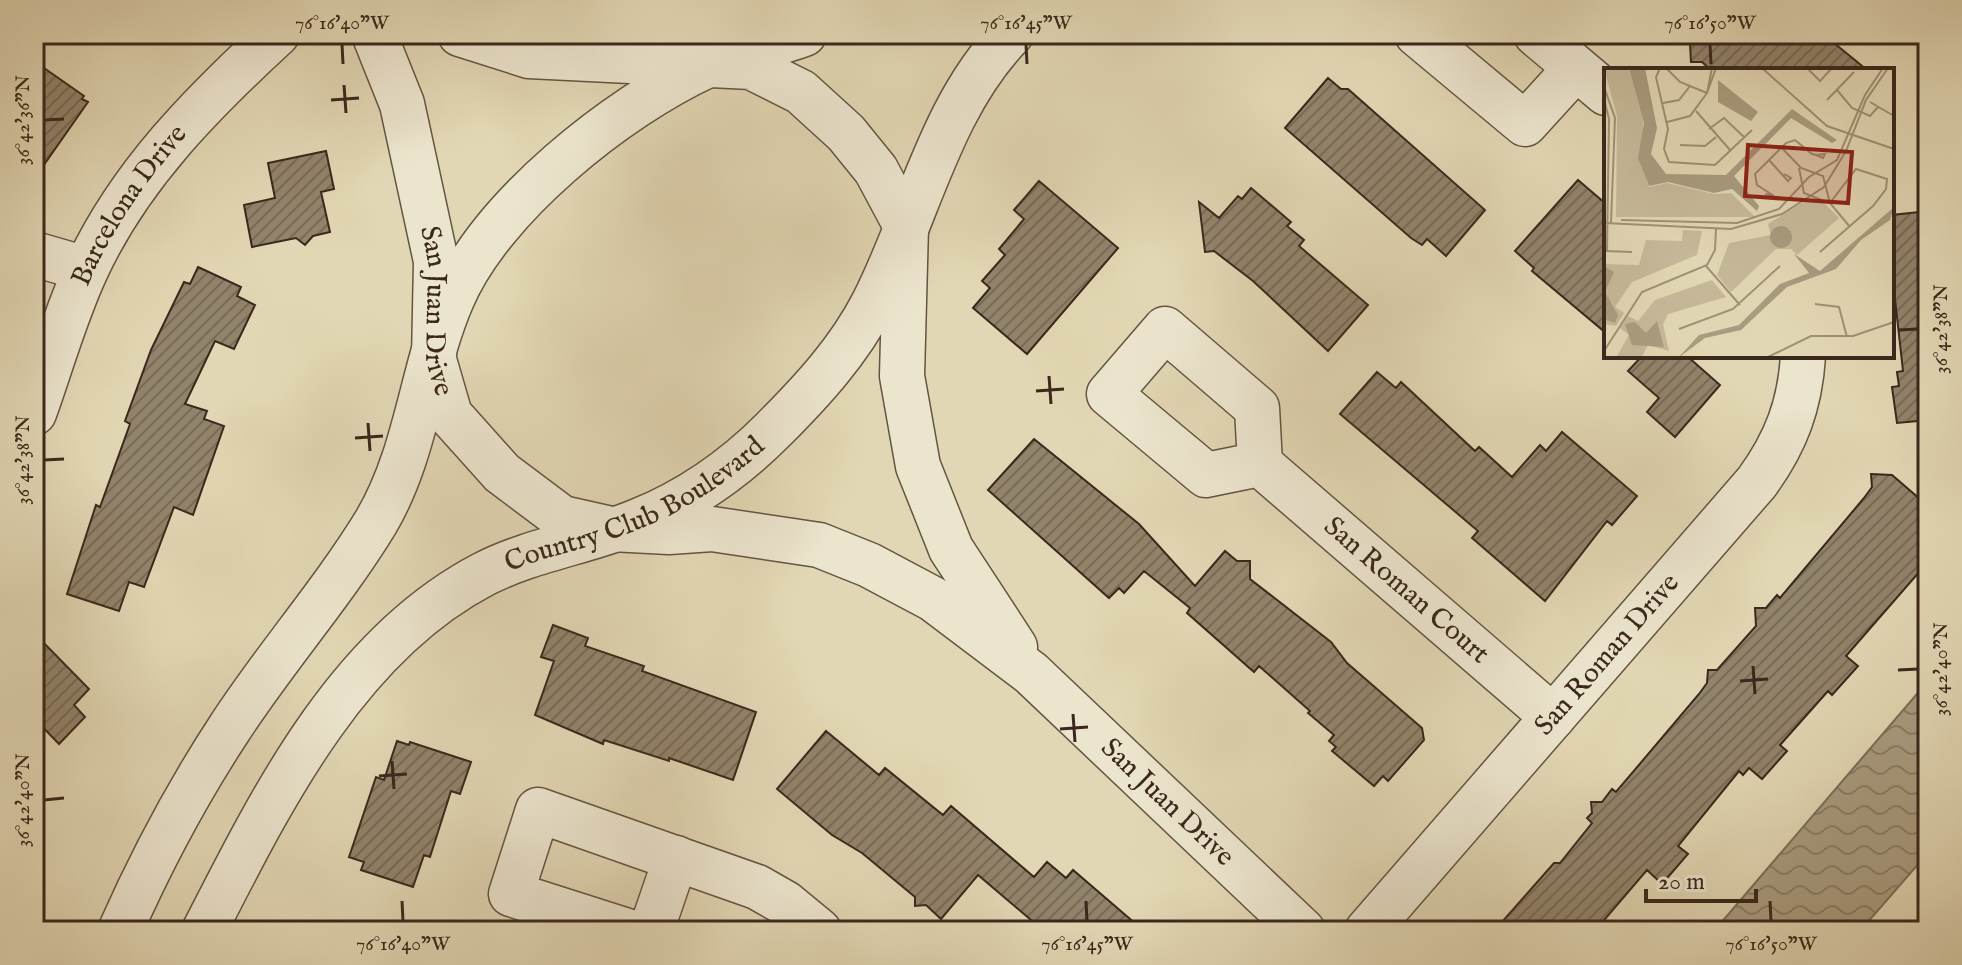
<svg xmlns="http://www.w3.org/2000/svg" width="1962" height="965" font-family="'IM FELL English',serif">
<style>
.water{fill:url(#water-waves);stroke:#7d6e58;stroke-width:2}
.building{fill:url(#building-hatch);stroke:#3b281c;stroke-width:2}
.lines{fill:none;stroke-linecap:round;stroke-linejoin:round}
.minor-casing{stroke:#655442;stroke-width:47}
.minor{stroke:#ece5ce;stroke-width:44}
.ticks{fill:none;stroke:#3b281c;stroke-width:3}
.labels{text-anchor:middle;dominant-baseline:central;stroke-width:7;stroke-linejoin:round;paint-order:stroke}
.street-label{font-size:28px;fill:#3b281c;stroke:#ece5ce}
.inset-road{fill:none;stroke:#9f9177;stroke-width:2}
.view{fill:#8f2418;fill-opacity:0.15;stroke:#8f2418;stroke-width:4}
.inset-edge{fill:none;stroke:#3b281c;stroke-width:4}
.neatline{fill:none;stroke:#3b281c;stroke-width:3}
.ticks-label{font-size:20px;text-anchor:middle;fill:#3b281c}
</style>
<defs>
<pattern id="water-waves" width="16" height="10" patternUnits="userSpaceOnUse" patternTransform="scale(2)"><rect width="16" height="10" fill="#a99c80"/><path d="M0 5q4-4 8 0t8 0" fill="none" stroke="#8b7f68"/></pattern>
<pattern id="building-hatch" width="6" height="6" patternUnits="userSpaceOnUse" patternTransform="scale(2)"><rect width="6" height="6" fill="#92836b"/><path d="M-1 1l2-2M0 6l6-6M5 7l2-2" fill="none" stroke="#786b57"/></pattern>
</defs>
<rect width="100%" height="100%" fill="#e2d7b4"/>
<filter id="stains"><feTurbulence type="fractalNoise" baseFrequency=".0025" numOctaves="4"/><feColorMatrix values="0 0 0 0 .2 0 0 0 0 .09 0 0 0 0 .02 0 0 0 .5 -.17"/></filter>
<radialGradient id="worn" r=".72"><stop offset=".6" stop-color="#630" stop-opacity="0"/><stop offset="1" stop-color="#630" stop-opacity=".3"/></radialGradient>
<!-- water -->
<path class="water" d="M1928 681V853L1860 931H1714Z"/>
<!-- building -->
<path class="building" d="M1698 34H1823L1867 70H1711L1702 62H1691L1690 44Z
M34 61 84 96 82 99 88 102 34 179Z
M1328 78 1341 89H1348L1485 210 1446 256 1427 239 1422 245 1411 238 1285 128Z
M326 151 334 189 321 192 330 232 313 236 305 245 296 238 252 247 244 205 275 198 268 163Z
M1578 180 1606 204V333L1532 271 1534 268 1515 251Z
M1039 181 1118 248 1027 354 973 308 990 288 982 281 1005 255 999 249 1024 219 1014 210Z
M1251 188 1291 222 1287 226 1304 240 1299 246 1368 305 1328 351 1253 281 1214 251 1205 252 1199 202 1219 218 1238 196 1242 199Z
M1928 211V420L1897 423 1892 387 1899 386 1897 372 1903 371 1892 272V215Z
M198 267 241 287 237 296 255 305 234 349 215 341 185 404 207 411 204 419 224 426 193 515 174 507 144 587 129 582 119 611 67 594 96 505 100 507 130 424 125 421 151 350 184 282 190 284Z
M1642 356H1687L1720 385 1675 437 1647 412 1659 398 1628 371Z
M1377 372 1396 388 1401 382 1475 451 1479 447 1512 477 1540 445 1546 451 1562 432 1637 496 1612 525 1607 521 1545 601 1472 538 1478 531 1340 414Z
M1034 439 1139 524 1195 586 1225 551 1237 561H1250V579L1331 642 1347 663 1422 728 1424 740 1388 781 1383 776 1374 786 1332 751 1336 747 1329 741 1334 735 1308 713 1310 711 1259 666 1254 672 1187 613 1190 608 1144 571 1124 593 1119 588 1109 598 988 490Z
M1871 474 1892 475 1928 506V562L1846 656 1858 666 1832 695 1828 691 1780 745 1787 751 1762 779 1749 768 1743 775 1739 771 1678 846 1688 854 1662 884 1647 870 1600 925 1596 922 1588 931H1494L1554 863H1560L1592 823 1587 818 1592 813 1591 802H1602L1612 789 1616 792 1699 694 1707 683 1708 670H1717L1756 626 1755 608H1766L1777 595 1780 598 1864 498 1872 487Z
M553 625 588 638 585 646 644 666 642 671 756 712 733 780 669 758V761L604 740 603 744 535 715 554 661 541 657Z
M34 633 89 689 74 705 85 717 59 744 34 718Z
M826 731 879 775 885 768 943 815 951 806 1034 877 1047 862 1066 878 1073 870 1144 931H1044L978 875 941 919 926 905 915 906V897L862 853 832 835 777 789Z
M397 741 409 745 410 742 471 762 460 794 451 791 430 857 424 855 413 887 361 870 364 862 349 857 376 777 384 780Z"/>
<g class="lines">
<defs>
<g id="minor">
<path id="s1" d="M374 34 402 104 436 261 434 360 450 415 502 473 562 518 611 529 669 532 712 529 819 545 869 565 933 599 1031 673 1303 931"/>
<path d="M460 34 529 56 751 67 801 92 846 133 876 170 906 226 902 376 918 466 951 549 1015 647"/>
<path d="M1417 34 1525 124 1576 68"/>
<path d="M1536 34 1606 93"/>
<path d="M34 254 86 269"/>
<path id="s2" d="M34 413C51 366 65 315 86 270 129 176 202 103 277 34"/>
<path id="s3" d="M1260 464 1206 475 1109 394 1165 329 1257 408 1260 464 1553 717"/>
<path d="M120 931C151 861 187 793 229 729 275 658 332 594 376 522 417 453 421 371 452 299 491 207 617 107 706 66 737 52 772 46 804 34"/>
<path id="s4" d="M204 931C271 800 347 645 484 574 533 549 588 542 638 521 688 501 735 468 773 430 812 391 849 351 874 302 919 213 940 107 1011 34"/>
<path d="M627 931 511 894 538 810 757 887 785 903 819 931"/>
<path d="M651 931 676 858"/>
<path id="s5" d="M1367 931 1757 482C1786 442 1800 405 1803 356"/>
</g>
</defs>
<!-- minor casing -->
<use href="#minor" class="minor-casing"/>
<!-- minor -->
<use href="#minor" class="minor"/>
</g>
<!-- ticks -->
<path class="ticks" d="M342 44 343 64M1026 44 1027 64M1710 44 1711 64M344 85 346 113M331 100 359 98M44 120 64 119M1898 330 1918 329M1049 376 1051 404M1036 391 1064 389M368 423 370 451M355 438 383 436M44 460 64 459M1753 666 1755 694M1898 670 1918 669M1740 681 1768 679M1073 714 1075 742M1060 729 1088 727M392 761 394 789M379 776 407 774M44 800 64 798M402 901 403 921M1086 901 1087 921M1770 901 1771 921"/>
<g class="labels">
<!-- street labels -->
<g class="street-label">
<text stroke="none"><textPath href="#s2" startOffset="230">Barcelona Drive</textPath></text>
<text stroke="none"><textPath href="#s1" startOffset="286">San Juan Drive</textPath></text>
<text stroke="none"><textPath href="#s4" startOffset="628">Country Club Boulevard</textPath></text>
<text stroke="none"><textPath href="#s3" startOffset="638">San Roman Court</textPath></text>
<text stroke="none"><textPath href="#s5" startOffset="366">San Roman Drive</textPath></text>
<text stroke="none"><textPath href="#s1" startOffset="1242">San Juan Drive</textPath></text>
</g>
</g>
<!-- overview -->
<g transform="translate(1604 68)">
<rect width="290" height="290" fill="#e2d7b4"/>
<path d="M0 0H25L39 51V102L45 119 63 115 110 126 127 125 151 149H12L13 48ZM203 132 219 134 235 150 193 187 187 181H172L127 224 113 207 125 175 167 167 164 156ZM79 162 98 163 93 187 28 214 11 239 20 245 12 258 0 256V196L35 197 42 172 78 173ZM108 212 122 229 64 246 59 256 65 283 44 277 37 290H12L25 267 16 260 24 248 34 253 51 232Z" fill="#c6b99a"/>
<path d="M25 0H41L53 60 47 86 62 106 122 107 188 41 233 72 228 75 187 50 130 108 155 138 153 143 128 121 110 125 64 114 45 118 34 90 40 55ZM114 12 154 44 147 53 114 34ZM290 139 286 152 257 172 232 201 183 219 137 262 101 270 74 290 95 267 135 257 176 216 205 205 190 186 216 203ZM166 169a11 11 0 1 1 22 0a11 11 0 1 1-22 0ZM0 198 10 204 1 224 14 247 11 255 0 251ZM53 253 60 279 28 277 21 256 31 254 42 265Z" fill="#a99c80"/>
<path class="inset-road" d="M56 0 52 9 64 61 60 81 65 94 111 97 148 62M62 0 76 14 103 25 86 48 63 54M108 0 103 25 112 0M158 0 223 58 290 81M203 0 216 13 228 0M0 19 11 50 7 155M233 22 248 40 266 48 274 39M0 31 5 51 3 183M223 32 250 4M266 34 290 48M59 35 75 32 86 18M92 43 126 82M105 61 120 50 140 69M76 77 101 78 112 69M177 79 197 100 219 108 226 135 246 159M165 92 184 113 187 110 180 106M195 100 200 125 225 135M161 126 170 128 153 117 151 106 182 75 191 72 208 86 212 87 219 90 221 86 212 87M17 152 133 155 175 141 205 109 233 92 261 27 279 0M0 155 127 161 178 146 220 119 242 83 262 32 284 0M1 183 28 184M216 184 269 138 282 121 283 111 252 101 226 135M102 198 136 237M211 236 235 239 243 269M75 261 129 241 176 198M0 283 38 224 103 197 111 182 112 160M162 290 207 268H249L290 254"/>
<path class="view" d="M144 77 248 84 244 135 141 128Z"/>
<rect width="290" height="290" class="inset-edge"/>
</g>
<!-- margin -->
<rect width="1962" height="965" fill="none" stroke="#e2d7b4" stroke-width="88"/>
<!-- scale -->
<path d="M1646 889v12h110v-12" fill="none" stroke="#3b281c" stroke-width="4"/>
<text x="1658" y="889" font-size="24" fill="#3b281c" stroke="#ece5ce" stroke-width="6" paint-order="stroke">20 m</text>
<rect x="44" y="44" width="1874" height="877" class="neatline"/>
<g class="ticks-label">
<text x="342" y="29">76°16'40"W</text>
<text x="1026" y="29">76°16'45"W</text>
<text x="1710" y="29">76°16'50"W</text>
<text transform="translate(22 120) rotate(-90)" y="7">36°42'36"N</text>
<text transform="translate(1940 329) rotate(-90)" y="7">36°42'38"N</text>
<text transform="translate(22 460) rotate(-90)" y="7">36°42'38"N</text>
<text transform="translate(1940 669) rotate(-90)" y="7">36°42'40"N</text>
<text transform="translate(22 800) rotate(-90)" y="7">36°42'40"N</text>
<text x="403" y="950">76°16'40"W</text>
<text x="1087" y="950">76°16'45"W</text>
<text x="1771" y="950">76°16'50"W</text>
</g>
<rect width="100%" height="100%" filter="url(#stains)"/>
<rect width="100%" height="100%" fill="url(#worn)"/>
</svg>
